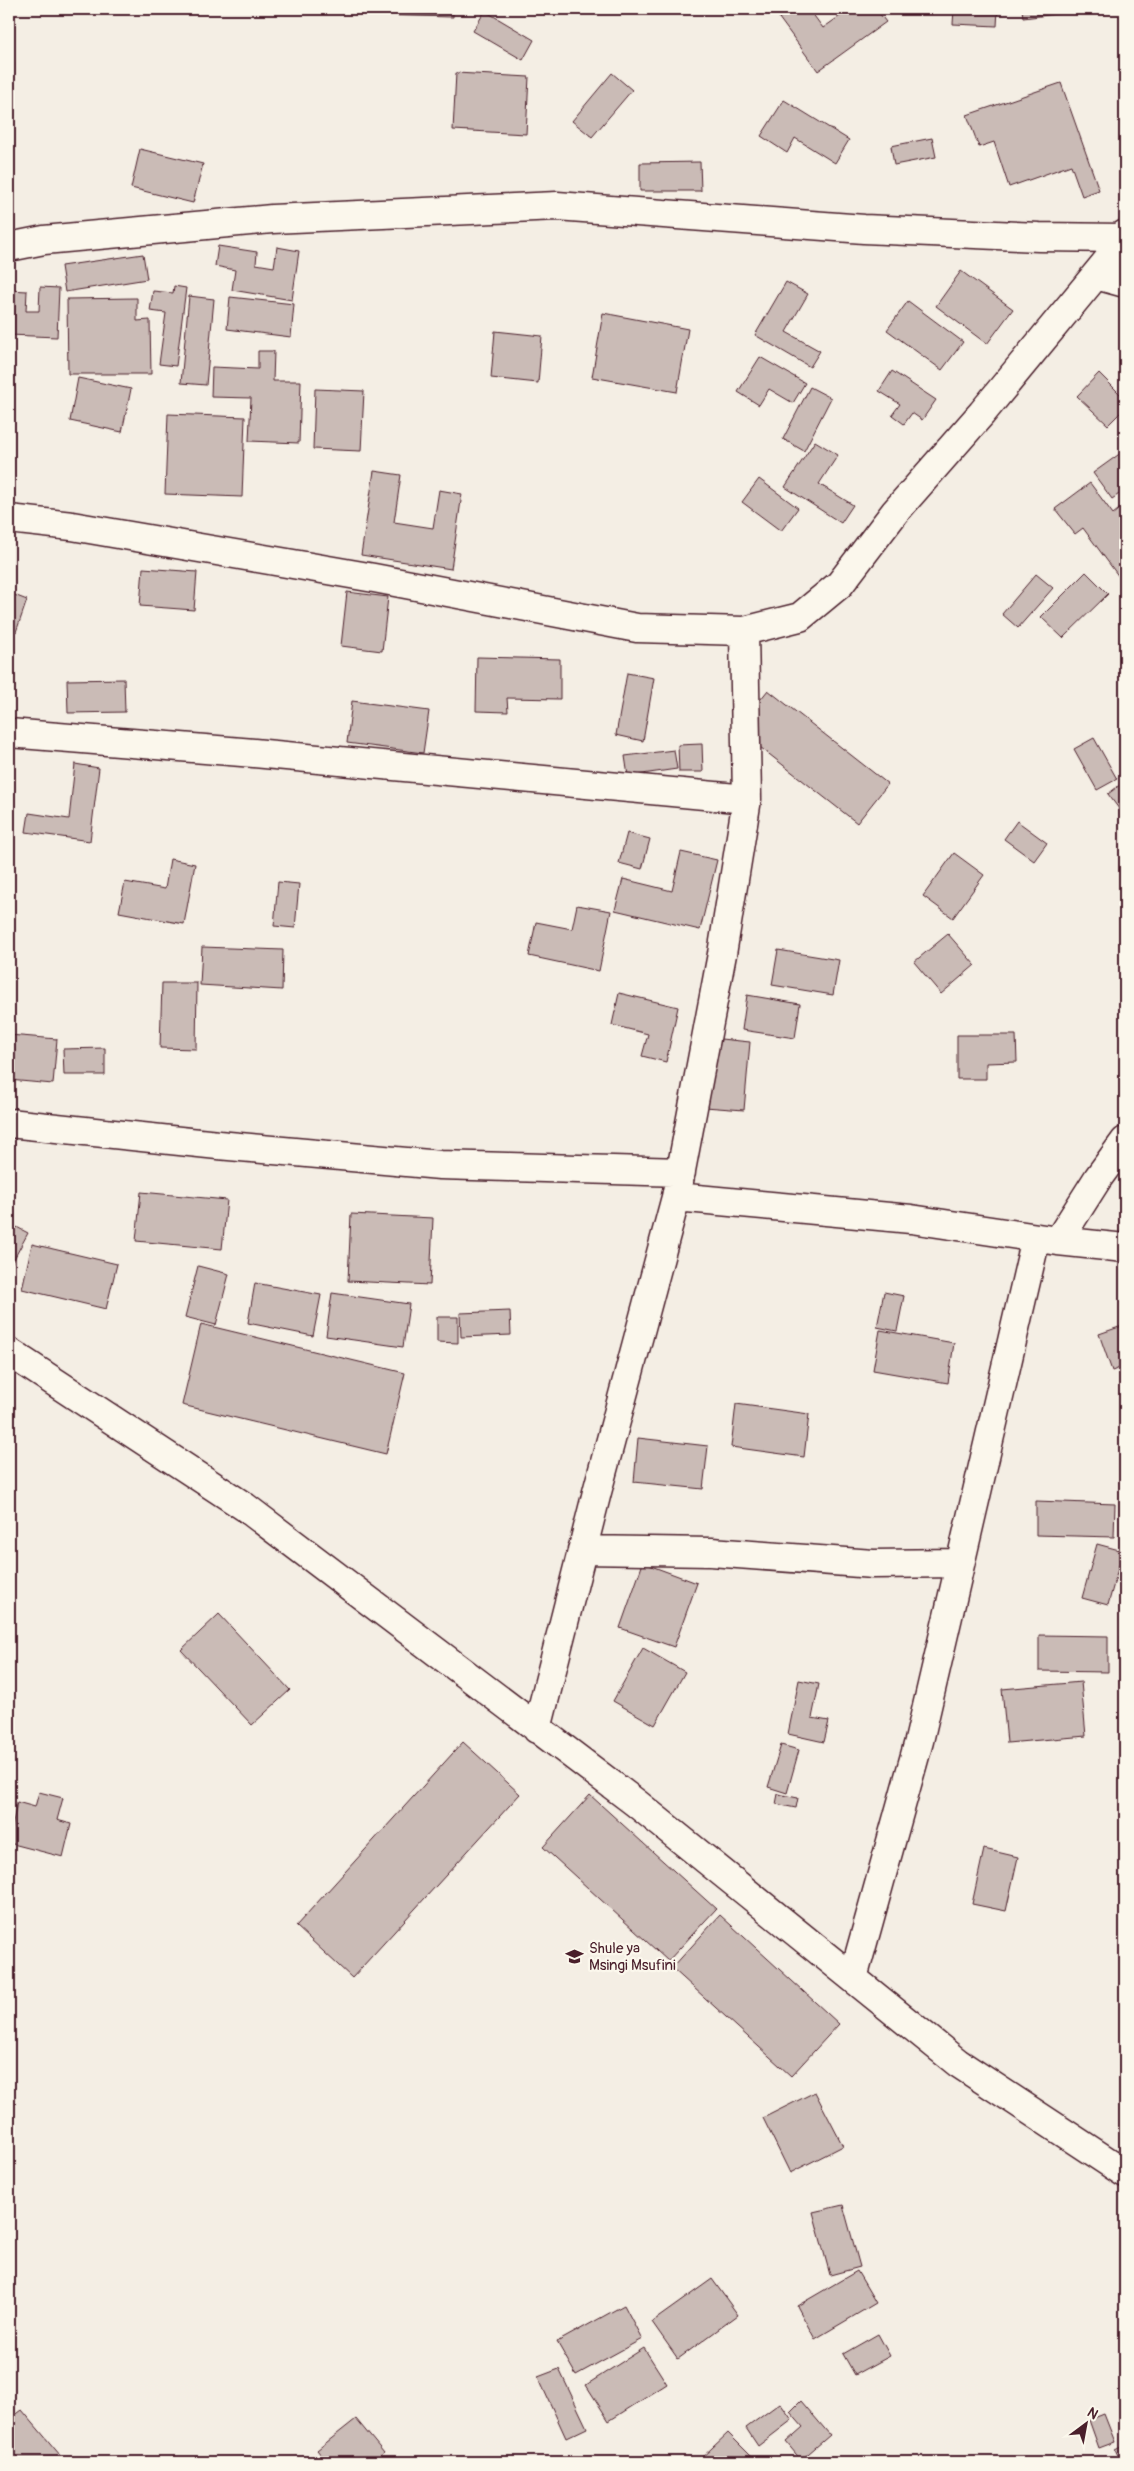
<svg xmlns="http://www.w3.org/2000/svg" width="1134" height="2471" font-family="Pangolin,sans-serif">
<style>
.building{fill:#cabbb6;stroke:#4a1f2b}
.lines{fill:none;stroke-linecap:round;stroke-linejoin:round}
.minor-casing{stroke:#4a1f2b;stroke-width:31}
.minor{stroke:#fbf7ec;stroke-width:28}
.labels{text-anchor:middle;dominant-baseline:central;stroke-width:4.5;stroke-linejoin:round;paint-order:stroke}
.poi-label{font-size:15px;fill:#4a1f2b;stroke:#fbf7ec;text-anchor:start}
</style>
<rect width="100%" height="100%" fill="#f4eee4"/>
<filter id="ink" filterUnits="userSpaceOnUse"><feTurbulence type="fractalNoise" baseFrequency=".02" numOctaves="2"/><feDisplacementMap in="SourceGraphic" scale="10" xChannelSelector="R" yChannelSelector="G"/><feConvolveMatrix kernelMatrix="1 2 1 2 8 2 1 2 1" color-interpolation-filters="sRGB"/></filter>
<g filter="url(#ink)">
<!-- building -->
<path class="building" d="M374 9H453V17L374 15Z
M792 9H809L823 28 850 9H876L886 22 818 71 779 18Z
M954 9H998L997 26 953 24Z
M1022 9H1098L1023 18Z
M485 11 534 40 523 60 473 31Z
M9 62H14L13 88H9Z
M456 73 529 77 526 134 453 130Z
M612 73 632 90 592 137 572 121Z
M1061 83 1099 190 1082 196 1071 165 1009 187 994 142 979 147 967 115Z
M784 100 849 140 835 163 795 138 787 153 761 136Z
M932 138 936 157 894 165 891 146Z
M140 149 203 164 193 203 131 188Z
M700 162 701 191H640V163Z
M218 246 257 252 256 264 274 267 277 247 299 251 292 300 232 290 235 270 215 266Z
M143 254 147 279 65 292 61 266Z
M961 271 1013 309 987 344 936 306Z
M786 282 808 294 786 332 820 351 810 367 755 335Z
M174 286 186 288 176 366 159 364 166 313 150 311 153 291 173 293Z
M40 287 59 288 57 337 9 335V346V290L27 291 26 311H39Z
M189 296 214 299 206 385 181 383Z
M230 297 294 304 291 337 227 329Z
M137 298V321L150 320 151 374H68L67 299Z
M908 301 963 342 942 370 887 330Z
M603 313 688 329 677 392 592 377Z
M495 331 542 336 538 383 491 378Z
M258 351H274L273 381H301L299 443 249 441 251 398 211 397 212 367 258 369Z
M760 357 805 383 793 403 769 389 759 405 738 392Z
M892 371 936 400 922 420 912 413 904 424 892 415 900 404 879 391Z
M1099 373 1125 399V408L1108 425 1077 396Z
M78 378 131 389 122 432 70 421Z
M810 387 831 398 804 451 783 439Z
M315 389 364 391 361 451 313 449Z
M168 414 245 417 242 497 165 494Z
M815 441 838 455 819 484 853 505 841 523 785 487Z
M1125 450V490L1112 499 1093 473Z
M374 471 401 475 394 522 433 528 439 490 462 494 451 569 361 555Z
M759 479 798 508 781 531 742 502Z
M1090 483 1113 514 1123 506 1125 509V585L1083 528 1075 534 1055 509Z
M143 568 197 572 194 610 140 606Z
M1086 572 1108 594 1063 638 1041 617Z
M1036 574 1053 588 1018 628 1002 614Z
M347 592 388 597 382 651 341 646Z
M9 593 27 600 16 632 9 629Z
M477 657 560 659V699L507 698 508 712 476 711Z
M627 673 654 678 643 741 616 735Z
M124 679 125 712 68 713 67 680Z
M768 690 888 784 857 823 737 729Z
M352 701 429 711 423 753 347 743Z
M1094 738 1117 779 1097 790 1074 749Z
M702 744 703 772H679L678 745Z
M674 750 677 769 628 776 625 756Z
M75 764 99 768 90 841 26 832 29 813 69 819Z
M1125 781V817L1108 794Z
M1017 821 1047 843 1034 861 1004 839Z
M627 833 650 839 642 869 619 863Z
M681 852 717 860 700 930 615 910 623 879 672 891Z
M954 853 984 875 953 918 923 896Z
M170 859 195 864 184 924 119 912 125 882 165 889Z
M278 882 299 884 295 928 274 926Z
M577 905 611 911 599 971 529 956 536 922 572 929Z
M948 934 975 965 941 994 914 962Z
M202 947 283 950 282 990 200 985Z
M778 950 839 960 833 995 772 985Z
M162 983H197L196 1049 160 1048Z
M619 993 678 1007 666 1062 642 1056 648 1034 612 1025Z
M747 995 800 1004 795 1038 742 1030Z
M9 1035 57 1039 53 1084 9 1080Z
M957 1035H1016L1017 1062 986 1063V1079H957Z
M711 1038 750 1042 744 1110 705 1107Z
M105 1048V1075H64L63 1049Z
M141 1192 227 1200 222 1249 136 1241Z
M351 1214 433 1218 430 1285 348 1281Z
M9 1223 28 1233 9 1268Z
M32 1244 117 1264 106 1309 22 1289Z
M198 1266 229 1274 216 1325 185 1317Z
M255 1283 321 1295 313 1336 248 1323Z
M884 1292 904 1296 897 1331 877 1327Z
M332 1293 409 1304 403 1347 326 1336Z
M510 1311 511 1335 461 1337 460 1313Z
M437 1317H458V1343L437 1342Z
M201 1324 405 1373 386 1454 182 1405Z
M1125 1325V1366L1112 1371 1099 1334Z
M880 1330 954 1343 948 1383 873 1370Z
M736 1404 809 1414 804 1457 731 1447Z
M638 1438 708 1446 703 1489 634 1482Z
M1036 1501 1115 1504 1114 1537 1036 1535Z
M1097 1544 1123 1551 1108 1605 1082 1598Z
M643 1563 697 1583 674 1647 620 1628Z
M219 1614 290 1690 252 1725 181 1650Z
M1039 1635 1108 1636V1672L1039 1671Z
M1121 1636H1125V1684H1123Z
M643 1648 685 1672 655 1725 613 1701Z
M799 1680 819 1684 812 1718 829 1721 824 1742 788 1734Z
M1081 1682 1086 1736 1007 1743 1002 1689Z
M463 1742 520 1794 352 1978 296 1926Z
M781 1745 799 1750 787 1793 768 1787Z
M39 1792 63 1798 57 1820 71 1824 63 1857 9 1843 17 1802 35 1807Z
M778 1794 798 1798 796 1808 776 1804Z
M590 1795 716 1909 668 1961 543 1847Z
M984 1849 1018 1857 1006 1911 972 1904Z
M720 1915 839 2024 791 2076 672 1968Z
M815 2092 843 2146 790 2173 763 2118Z
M843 2205 860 2267 830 2275 813 2212Z
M857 2271 876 2303 815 2339 797 2306Z
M712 2279 738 2315 678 2359 652 2322Z
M624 2305 642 2339 576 2375 557 2342Z
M878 2334 890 2356 855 2375 843 2354Z
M644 2348 667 2384 609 2421 586 2385Z
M559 2369 587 2428 566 2438 538 2377Z
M801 2401 830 2435 801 2460 786 2442 803 2427 790 2412Z
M780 2403 792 2420 758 2446 746 2428Z
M22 2410 66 2462H9V2420Z
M1104 2414 1115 2442 1099 2448 1089 2420Z
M356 2419 384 2453 373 2462H327L317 2450Z
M728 2433 753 2458 748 2462H697Z
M1125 2444V2462H1121L1115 2449Z"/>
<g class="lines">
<defs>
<path id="minor" d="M9 247 44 240 272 219 557 206 864 229 1039 237 1123 238
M1096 275 1125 283
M9 519 72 526 374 578 637 628 744 631 800 617 840 584 895 512 982 413 1113 254 1125 234
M9 733 254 753 747 799
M9 1123 218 1145 440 1165 681 1172
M676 1197 911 1219 1058 1241 1125 1248
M1058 1241 1098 1178 1125 1141
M9 1352 245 1507 636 1803 958 2063 1125 2173
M582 1550 711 1552 873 1564 959 1563
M537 1729 597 1492 676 1197 722 954 747 799 744 631
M853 1978 919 1741 1036 1238"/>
</defs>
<!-- minor casing -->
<use href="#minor" class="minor-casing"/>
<!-- minor -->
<use href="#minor" class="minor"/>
</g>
</g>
<!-- icons -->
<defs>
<symbol id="school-bare" viewBox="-9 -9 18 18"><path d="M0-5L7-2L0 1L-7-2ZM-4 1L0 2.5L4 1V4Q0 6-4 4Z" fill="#4a1f2b" stroke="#fbf7ec" stroke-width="2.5" paint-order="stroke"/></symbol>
</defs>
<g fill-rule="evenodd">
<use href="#school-bare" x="562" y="1944" width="25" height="25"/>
</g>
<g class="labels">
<!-- poi labels -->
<g class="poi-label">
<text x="589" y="1948">Shule ya<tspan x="589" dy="17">Msingi Msufini</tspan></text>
</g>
</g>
<!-- margin -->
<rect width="1134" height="2471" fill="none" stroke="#fbf7ec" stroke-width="30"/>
<rect x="15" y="15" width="1104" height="2441" fill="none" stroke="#4a1f2b" stroke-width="2" filter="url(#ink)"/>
<!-- north arrow -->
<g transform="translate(1086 2424) rotate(32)" stroke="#fbf7ec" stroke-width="4" paint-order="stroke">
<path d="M0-4L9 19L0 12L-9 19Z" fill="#4a1f2b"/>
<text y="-8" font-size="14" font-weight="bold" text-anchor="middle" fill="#4a1f2b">N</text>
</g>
</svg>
